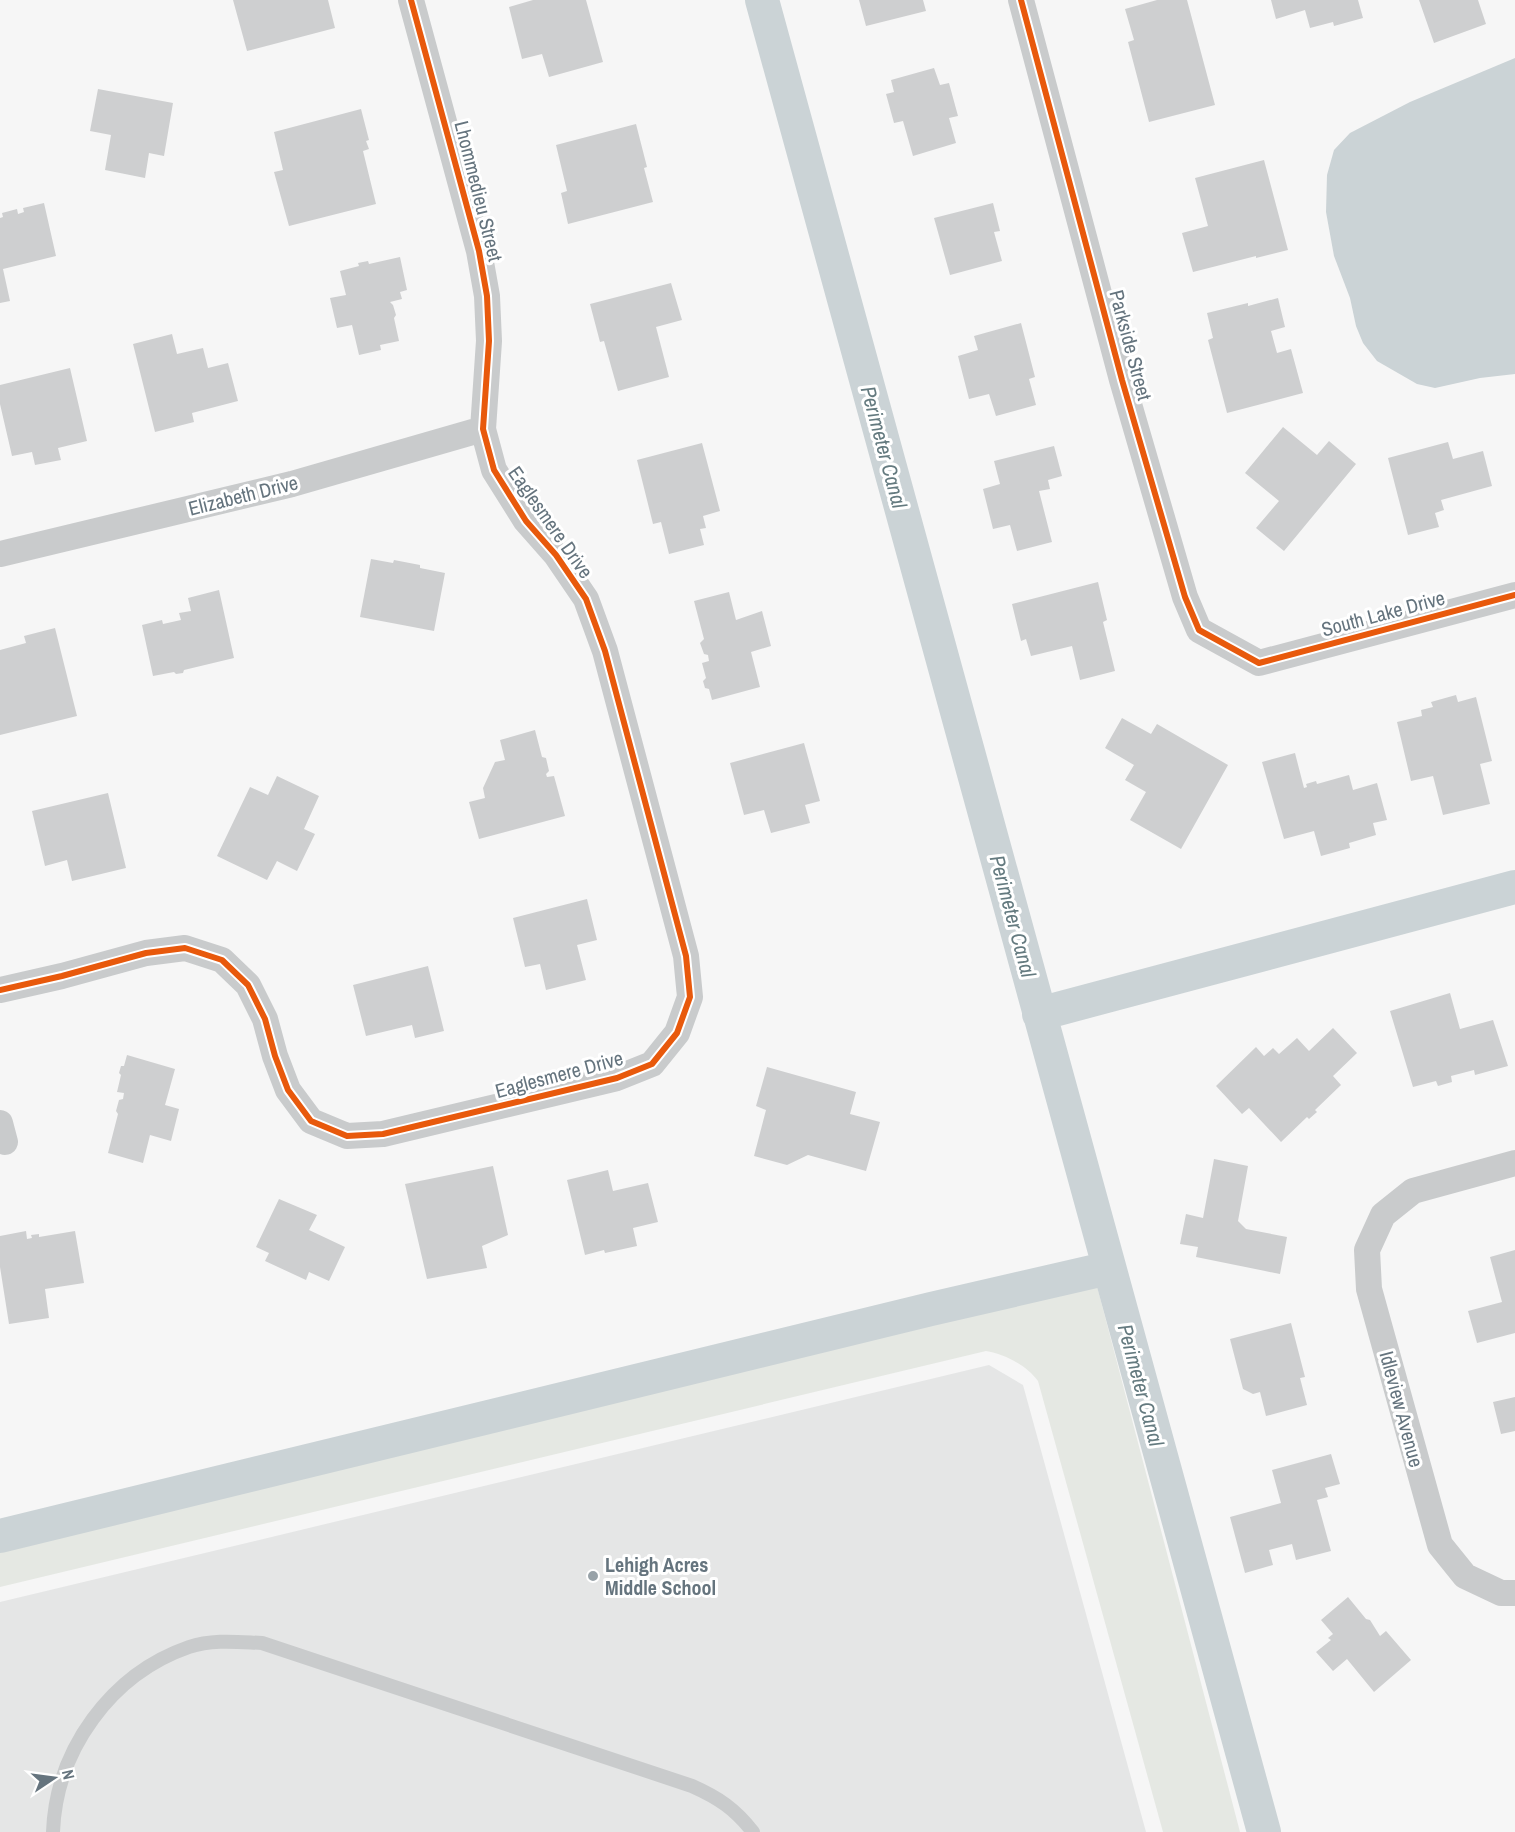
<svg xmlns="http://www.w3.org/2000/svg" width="1515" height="1832" font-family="'Archivo Narrow',sans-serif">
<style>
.built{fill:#e5e6e6}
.green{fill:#e5e8e3}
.water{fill:#cbd3d6}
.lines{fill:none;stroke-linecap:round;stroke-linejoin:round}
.canal{stroke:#cbd3d6;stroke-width:34}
.building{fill:#cecfd0}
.service{stroke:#c9cbcc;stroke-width:14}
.minor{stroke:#c9cbcc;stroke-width:26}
.cycleway-casing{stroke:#fff;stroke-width:10}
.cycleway{stroke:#e8590c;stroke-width:6}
.poi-dot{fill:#98a2a8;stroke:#fff;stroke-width:2}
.labels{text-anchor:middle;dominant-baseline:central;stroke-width:6;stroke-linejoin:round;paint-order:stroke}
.street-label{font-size:20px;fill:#65747e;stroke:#fff}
.poi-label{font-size:20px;font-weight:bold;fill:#65747e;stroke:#fff;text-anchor:start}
.water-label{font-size:21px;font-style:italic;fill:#647a7f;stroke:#fff}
</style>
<rect width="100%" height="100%" fill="#f6f6f6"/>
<!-- built -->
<path class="built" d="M989 1365 1023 1385 1146 1832H0V1602Z"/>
<!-- green -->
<path class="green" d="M1092 1267 1240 1832H1163L1038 1381C1027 1366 1005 1354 986 1351L0 1587V1530Z"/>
<!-- water -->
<path class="water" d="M1515 58V374L1480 378 1435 388 1417 384 1377 361 1363 343 1356 326 1350 298 1334 256 1326 212 1327 175 1334 150 1350 133 1410 102Z"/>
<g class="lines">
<!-- canal -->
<path class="canal" d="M762 0 1264 1832
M1039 1014 1515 887
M0 1536 931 1309 1109 1268"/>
</g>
<!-- building -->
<path class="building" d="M233 0H328L335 28 247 51Z
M533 0H586L603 62 549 77 542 54 522 59 509 7Z
M859 0H923L926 11 866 26Z
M1157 0H1187L1215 105 1149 122 1128 42 1134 40 1125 9Z
M1271 0H1358L1363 18 1334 26 1333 22 1310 28 1305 10 1276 19Z
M1419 0H1478L1486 24 1434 43Z
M934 68 940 85 949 83 958 116 949 118 956 143 913 156 903 121 894 123 886 94 894 92 891 80Z
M98 89 173 103 164 156 149 153 145 178 105 170 111 135 90 131Z
M361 109 369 140 366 141 369 149 363 151 376 204 289 226 274 172 283 170 274 132Z
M636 124 647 167 644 168 653 202 568 224 561 193 567 191 556 145Z
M1264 160 1288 250 1256 258V256L1193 272 1182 233 1208 226 1195 178Z
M44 203 56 256 3 269 10 301 0 303V218L3 217 2 213 17 209 18 214 24 212 23 208Z
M993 203 1000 231 994 232 1002 261 950 275 934 218Z
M400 257 407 290 400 292 402 299 390 302 393 305 396 315 394 318 399 341 380 345 381 350 359 355 352 325 337 328 330 298 346 295 340 271 359 266 358 263 368 261 369 264Z
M671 283 682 320 656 327 669 377 618 391 604 341 600 342 590 304Z
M1278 298 1285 327 1271 331 1277 353 1291 349 1303 393 1227 413 1208 340 1213 338 1207 313 1248 303V306Z
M1021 323 1035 377 1029 379 1036 405 996 416 989 394 969 399 958 356 978 350 974 336Z
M172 334 177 354 203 348 208 368 228 363 238 401 192 413 194 422 155 432 133 344Z
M70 368 87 441 58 448 61 460 35 465 32 452 12 456 0 404V385Z
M1283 427 1317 455 1329 441 1356 464 1284 551 1256 528 1279 501 1245 473Z
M1448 442 1453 459 1483 451 1492 486 1441 500 1444 510 1435 513 1439 527 1408 535 1388 458Z
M702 443 720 511 703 516 706 528 700 529 704 545 669 554 661 522 653 524 637 460Z
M1054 446 1062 476 1048 480 1050 489 1039 491 1052 542 1017 551 1010 525 993 529 983 489 1000 484 994 461Z
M371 559 393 563 394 560 420 565V568L445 573 434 631 360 617Z
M1098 582 1107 620 1103 622 1115 671 1080 680 1072 646 1031 656 1026 639 1021 641 1012 604Z
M219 590 234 658 184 670 183 673 176 674 174 672 153 676 142 625 162 620 163 624 181 620 179 613 191 611 188 598Z
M729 592 736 620 762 611 771 646 751 652 760 687 712 700 709 689 705 688 703 681 706 678 702 663 709 661 708 655 704 654 700 643 704 639 694 601Z
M55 628 77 716 0 735V650L26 643 24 636Z
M1456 695 1458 702 1476 697 1492 761 1480 764 1490 804 1443 815 1433 776 1411 781 1397 722 1422 716 1421 710 1433 707 1431 702Z
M1122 718 1151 734 1157 724 1228 765 1181 849 1130 820 1146 792 1125 780 1134 765 1105 748Z
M535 730 542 757 546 758 549 771 546 774 547 777 554 776 565 816 479 839 469 802 485 798 483 788 495 762 505 760 500 740Z
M804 743 820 801 805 805 810 823 771 833 764 810 744 815 730 763Z
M1295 753 1304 788 1307 787 1306 784 1316 781 1317 784 1349 775 1353 790 1377 783 1387 820 1373 823 1376 835 1349 843 1350 848 1321 856 1314 831 1284 839 1262 762Z
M277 776 319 796 304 829 315 834 297 871 277 861 267 880 217 856 250 787 268 795Z
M108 793 126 868 72 881 67 860 45 866 32 811Z
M587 899 597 940 577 945 586 980 546 990 540 964 525 967 513 918Z
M428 966 444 1031 415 1038 412 1025 366 1036 353 985Z
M1450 993 1460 1029 1493 1020 1508 1066 1475 1075 1474 1070 1451 1076 1452 1082 1438 1086 1436 1081 1413 1087 1390 1011Z
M1333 1028 1357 1053 1333 1076 1341 1085 1315 1110 1317 1112 1309 1119 1307 1117 1281 1142 1249 1108 1242 1114 1216 1086 1256 1047 1264 1056 1273 1048 1279 1054 1297 1038 1309 1051Z
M127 1055 175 1069 165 1105 179 1109 171 1141 150 1135 143 1163 108 1153 118 1114 116 1111 119 1100 123 1099 124 1093 117 1092 121 1075 119 1073 121 1066H124Z
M767 1067 856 1092 850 1114 880 1122 866 1171 808 1155 787 1165 754 1156 766 1110 756 1106Z
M1214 1159 1248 1166 1238 1221 1246 1229 1287 1237 1280 1274 1196 1257 1198 1247 1180 1244 1186 1214 1203 1218Z
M493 1166 508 1235 482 1246 487 1268 427 1279 405 1184Z
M608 1170 613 1191 648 1183 658 1222 633 1228 637 1246 605 1253 604 1250 585 1255 567 1180Z
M279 1199 317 1215 309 1230 345 1247 329 1281 309 1272 306 1280 265 1261 269 1253 256 1247Z
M26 1231 27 1239 32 1238 31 1235 39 1234V1237L75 1231 84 1283 45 1289 49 1318 9 1324 0 1267V1236Z
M1515 1250V1333L1477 1343 1468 1311 1502 1302 1490 1257Z
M1291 1323 1305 1377 1300 1378 1307 1405 1266 1416 1260 1392 1253 1394 1243 1389 1230 1339Z
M1515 1397V1431L1501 1434 1493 1402Z
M1331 1454 1340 1484 1325 1488 1328 1497 1317 1500 1331 1551 1296 1560 1292 1544 1269 1550 1273 1565 1245 1573 1230 1517 1281 1503 1272 1470Z
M1348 1597 1366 1619 1370 1620 1380 1636 1386 1631 1411 1660 1374 1692 1347 1659 1333 1671 1316 1652 1331 1640 1328 1638 1333 1634 1321 1620Z"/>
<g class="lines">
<!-- service -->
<path class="service" d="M53 1832C56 1750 111 1674 189 1647 213 1639 238 1642 262 1643L692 1786C719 1798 735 1809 753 1832"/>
<!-- minor -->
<path class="minor" d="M1021 0 1122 380 1185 597 1199 630 1259 663 1515 595
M0 554 292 484 483 429
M0 990 62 976 146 953 185 948 222 960 248 985 265 1019 275 1056 288 1090 311 1121 347 1136 383 1134 617 1078 652 1064 677 1033 690 997 686 956 605 651 586 599 556 555 526 521 494 470 483 429 489 341 487 296 479 251 411 0
M0 1123 5 1142
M1515 1163 1413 1191 1383 1215 1367 1250 1369 1289 1440 1545 1465 1576 1501 1593H1515"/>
<defs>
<path id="cycleway" d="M1021 0 1122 380 1185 597 1199 630 1259 663 1515 595
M0 990 62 976 146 953 185 948 222 960 248 985 265 1019 275 1056 288 1090 311 1121 347 1136 383 1134 617 1078 652 1064 677 1033 690 997 686 956 605 651 586 599 556 555 526 521 494 470 483 429 489 341 487 296 479 251 411 0"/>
</defs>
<!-- cycleway casing -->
<use href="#cycleway" class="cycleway-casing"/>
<!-- cycleway -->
<use href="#cycleway" class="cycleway"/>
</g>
<!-- markers -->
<circle class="poi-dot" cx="593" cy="1576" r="6"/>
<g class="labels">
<!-- street labels -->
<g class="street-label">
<text transform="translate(479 191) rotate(76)">Lhommedieu Street</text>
<text transform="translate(1131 345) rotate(75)">Parkside Street</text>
<text transform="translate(243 495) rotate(-14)">Elizabeth Drive</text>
<text transform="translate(551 522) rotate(55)">Eaglesmere Drive</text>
<text transform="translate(1383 613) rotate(-15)">South Lake Drive</text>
<text transform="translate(559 1074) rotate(-15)">Eaglesmere Drive</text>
<text transform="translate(1402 1409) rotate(75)">Idleview Avenue</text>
</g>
<!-- poi labels -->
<g class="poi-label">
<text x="605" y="1564">Lehigh Acres<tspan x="605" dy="23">Middle School</tspan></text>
</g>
<!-- water labels -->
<g class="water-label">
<text transform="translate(884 447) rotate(75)">Perimeter Canal</text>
<text transform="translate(1013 916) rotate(75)">Perimeter Canal</text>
<text transform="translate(1141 1385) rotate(75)">Perimeter Canal</text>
</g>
</g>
<!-- north arrow -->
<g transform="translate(54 1778) rotate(77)" stroke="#ffffff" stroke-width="4.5" paint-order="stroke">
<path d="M0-4.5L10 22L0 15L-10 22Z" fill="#65747e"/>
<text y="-9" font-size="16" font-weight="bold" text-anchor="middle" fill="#65747e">N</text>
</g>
</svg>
